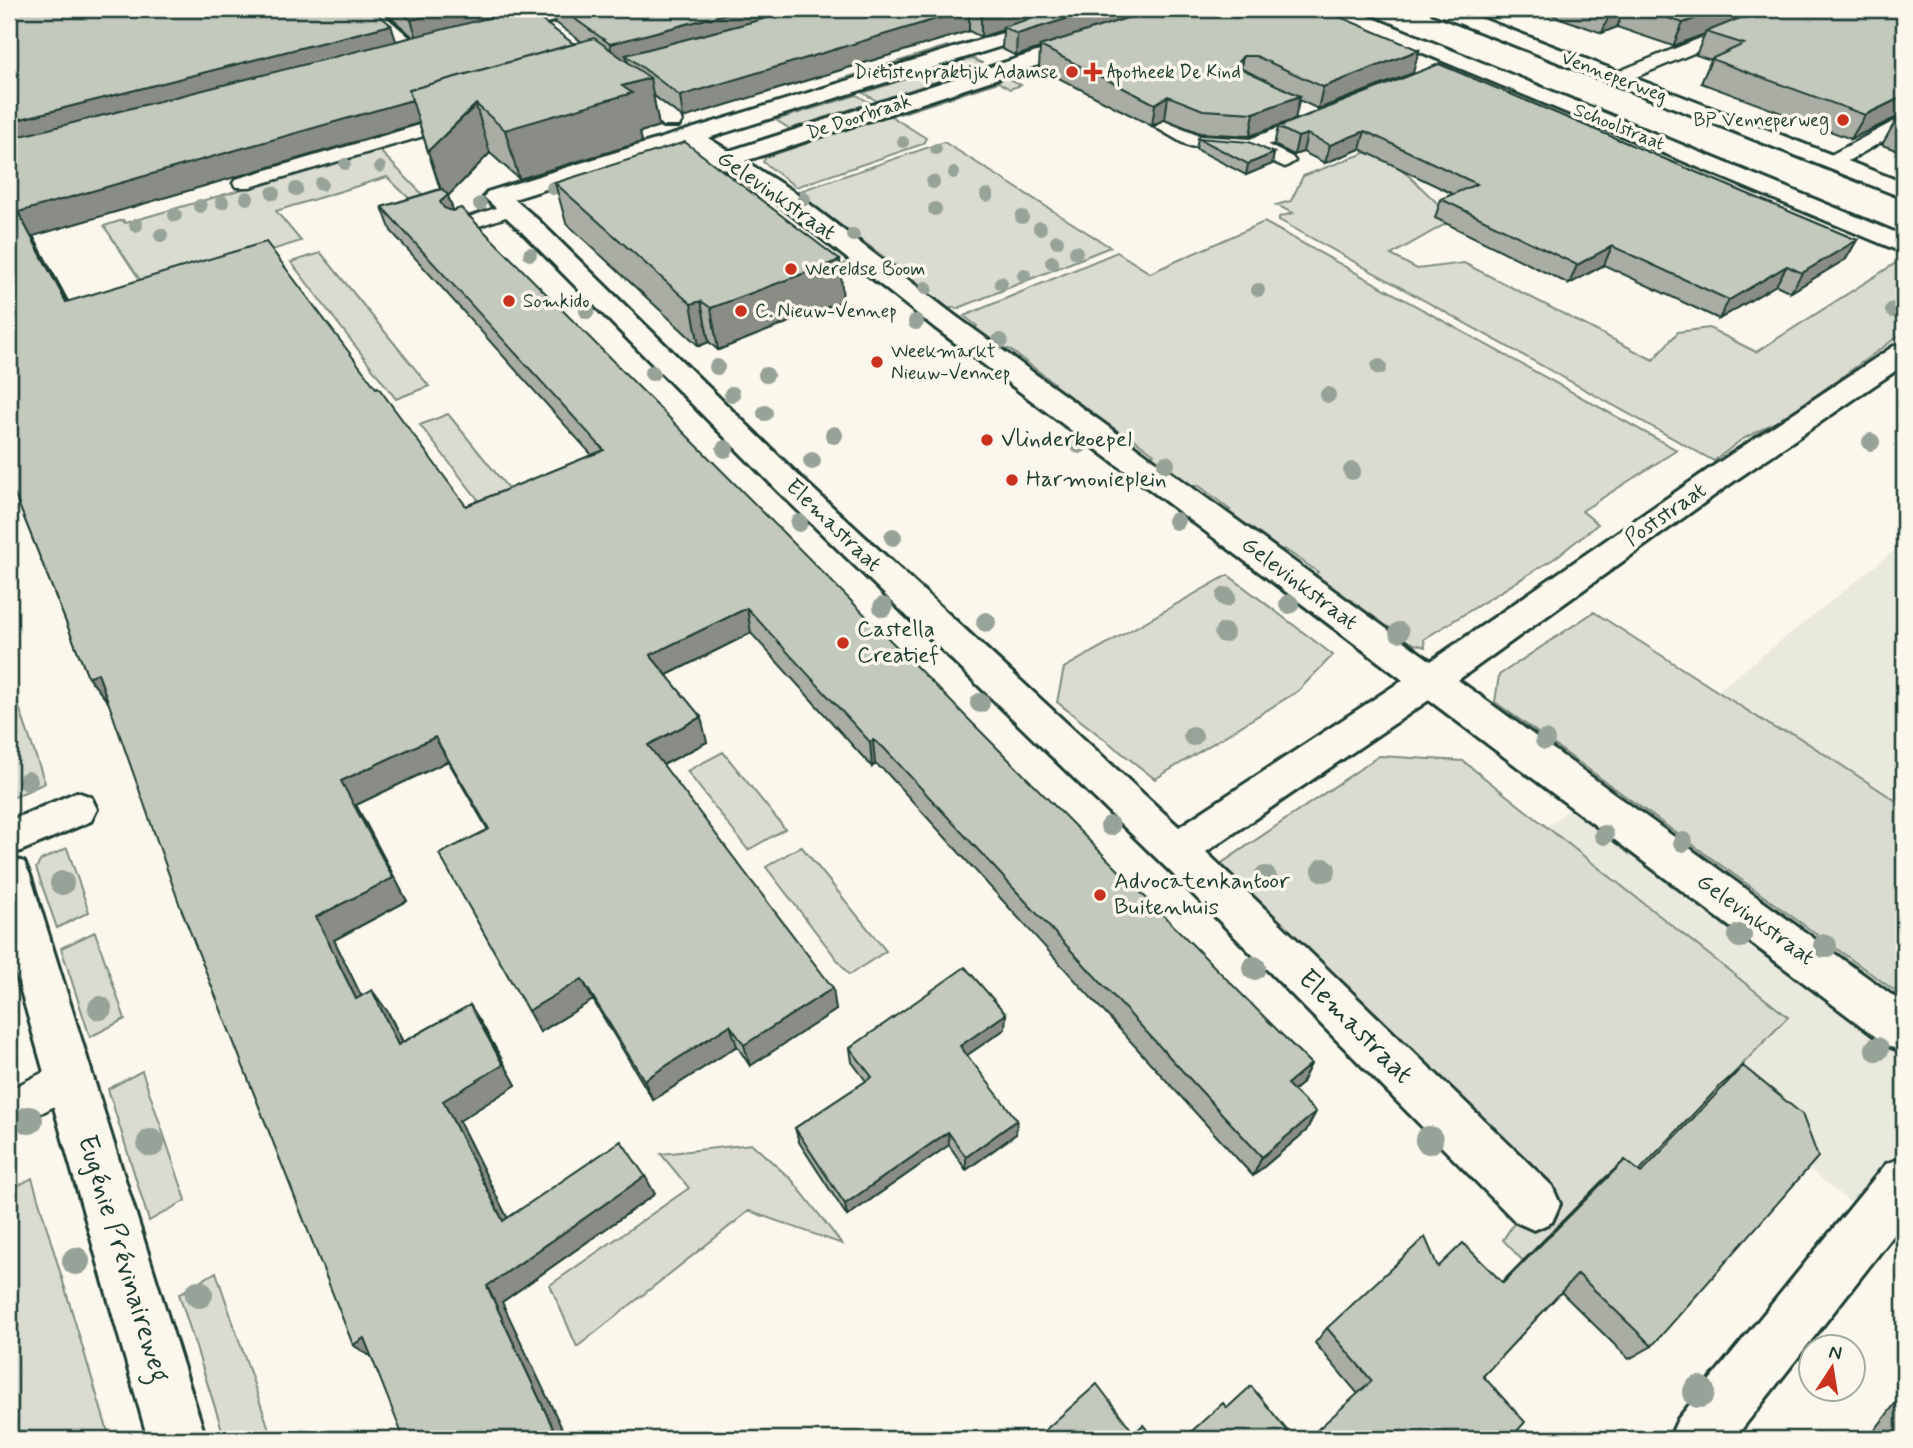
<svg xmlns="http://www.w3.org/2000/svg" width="1913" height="1448" font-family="Mynerve,sans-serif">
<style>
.built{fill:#eae9de}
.green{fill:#dbdcd1;stroke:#7d8c82;stroke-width:2}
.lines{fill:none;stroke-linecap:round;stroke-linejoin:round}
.service-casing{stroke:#1f3d34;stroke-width:5}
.pedestrian-casing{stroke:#1f3d34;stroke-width:6}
.minor-casing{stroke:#1f3d34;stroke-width:6}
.service{fill:#fbf7ec;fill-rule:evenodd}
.pedestrian{fill:#fbf7ec;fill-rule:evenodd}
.minor{fill:#fbf7ec;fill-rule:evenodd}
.tree{fill:#97a298}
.wall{fill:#a9ada3;stroke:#1f3d34;stroke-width:2;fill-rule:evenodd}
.shaded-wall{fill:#898d85;stroke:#1f3d34;stroke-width:2}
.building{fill:#c4c9be;stroke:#1f3d34;stroke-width:2}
.poi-dot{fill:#c8321e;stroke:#fbf7ec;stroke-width:2.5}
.labels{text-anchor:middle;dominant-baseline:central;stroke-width:7;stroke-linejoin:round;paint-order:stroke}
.far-poi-label{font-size:19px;fill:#1f3d34;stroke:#fbf7ec;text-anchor:start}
.far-street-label{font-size:19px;fill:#1f3d34;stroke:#fbf7ec}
.street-label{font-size:23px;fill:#1f3d34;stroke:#fbf7ec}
.poi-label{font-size:23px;fill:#1f3d34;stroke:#fbf7ec;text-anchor:start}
.near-street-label{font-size:28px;fill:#1f3d34;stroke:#fbf7ec}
</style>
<rect width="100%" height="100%" fill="#fbf7ec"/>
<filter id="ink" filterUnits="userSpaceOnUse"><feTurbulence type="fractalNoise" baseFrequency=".0143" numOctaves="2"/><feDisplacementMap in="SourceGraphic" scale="14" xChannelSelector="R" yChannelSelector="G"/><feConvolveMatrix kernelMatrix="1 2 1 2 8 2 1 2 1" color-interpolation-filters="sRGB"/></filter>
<g filter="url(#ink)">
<!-- built -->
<path class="built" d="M1904 543V1247L1470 888Z"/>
<!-- green -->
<path class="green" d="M947 46 953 49 847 83 841 79Z
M973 59 982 63 974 73 967 75 963 73 877 101 863 93 948 65 946 63Z
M1003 76 1021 85 1010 89 998 82 900 114 896 112Z
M857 95 870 103 790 129 776 120Z
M886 113 926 138 923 144 796 187 763 162 766 157 809 143 803 139Z
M1413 135 1389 157 1454 219 1391 255 1417 269 1464 263 1653 360 1678 332 1709 328 1756 352 1896 263 1904 267V332L1789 415 1741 440 1714 461 1279 220V217L1293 213 1276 205 1291 201 1303 176Z
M944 142 1110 247 956 309 954 307 947 310 917 287 921 285 861 240 856 242 842 232 846 229 810 203 805 204 791 194Z
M379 150 429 201 416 205 387 177 276 211 301 241 146 289 104 226 123 220 125 223Z
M1264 222 1677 450 1582 511 1598 524 1555 558 1424 639 1425 647C1382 636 1347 603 1312 577L1318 572 1284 549 1280 551 1226 512 1230 510 1198 485 1192 488 1149 457 1154 454 1124 432 1119 435 1051 386 1054 383 1009 349 1005 350 973 329 977 326 964 316 1117 252 1150 273Z
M321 253 429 386 396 399 291 262Z
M448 414 549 539 519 552 420 425Z
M1228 575 1333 655 1298 691 1155 779 1057 702 1064 668Z
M1594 612 1776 729 1792 733 1904 806V983L1895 991 1495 702 1499 675Z
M9 678 45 783 14 797 9 779Z
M723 752 785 829 748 850 687 771Z
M1379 756 1463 761 1788 1017 1620 1191 1523 1261 1503 1240 1512 1226 1549 1190 1216 867Z
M801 846 886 951 849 975 766 867Z
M67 848 89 912 57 928 36 868 41 860Z
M95 932 125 1019 90 1037 61 948Z
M142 1071 186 1200 149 1221 108 1089Z
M752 1144 792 1180 842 1244 749 1211 577 1347 550 1285 689 1188 661 1154Z
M32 1178 110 1439H9V1191Z
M216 1272 270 1432 259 1439H225L179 1294Z"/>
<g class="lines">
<defs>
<path id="service" d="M359 9H377L424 50 422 54H410Z
M1738 23 1746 28 1744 32 1624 82 1618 83 1609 78 1612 74Z
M461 113 468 115 470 119 468 123 250 187H236L233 183 236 179Z
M1317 113 1326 119 1324 123 1268 145 1292 157 1295 161 1285 167 1248 151 1188 146 1155 127 1164 121 1199 136 1250 139Z
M1904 116V129L1839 166 1832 168 1822 162 1825 158Z
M511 203 518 205 521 209 518 213 461 232 454 230 451 226 454 222Z
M69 1059 83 1065 89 1078 83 1091 9 1130V1090Z"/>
<path id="pedestrian" d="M1904 1157V1222L1734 1439H1669L1678 1419 1886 1164Z"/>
<path id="minor" d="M555 9H587L584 13 489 38 482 36 479 32 482 28Z
M1080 9H1110L1107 13 708 138 729 151 1171 9H1200L1197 13 745 161 791 190 954 315 1431 661 1715 465 1894 346 1904 343V365L1737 479 1458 680 1904 1004V1052L1888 1046 1429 700 1206 852 1552 1186 1560 1204 1552 1222 1534 1230 1516 1222 1181 882 778 491 519 229 484 197 487 192ZM687 145 707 158 698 165 702 170 710 172 724 168 773 200 934 327 1403 680 1179 827 800 477 537 219 514 199Z
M1324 9H1351L1904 236V253L1327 13Z
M1430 9H1457L1904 183V198L1433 13Z
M614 72 622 73 679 116 682 121 679 126H663L606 83 603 78 606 73Z
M77 792 91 797 97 809 91 821 9 856V821Z
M9 857 24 862 30 875 206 1439H148L9 949Z"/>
</defs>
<!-- service casing -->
<use href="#service" class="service-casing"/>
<!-- pedestrian casing -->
<use href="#pedestrian" class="pedestrian-casing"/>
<!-- minor casing -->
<use href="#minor" class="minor-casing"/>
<!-- service -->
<use href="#service" class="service"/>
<!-- pedestrian -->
<use href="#pedestrian" class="pedestrian"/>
<!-- minor -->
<use href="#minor" class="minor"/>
</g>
<!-- trees -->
<g class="tree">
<circle cx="903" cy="142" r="6"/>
<circle cx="936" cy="149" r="6"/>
<circle cx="345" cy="164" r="6"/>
<circle cx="380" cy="167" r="6"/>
<circle cx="954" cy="173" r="6"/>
<circle cx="933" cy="182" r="7"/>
<circle cx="321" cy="184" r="7"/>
<circle cx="553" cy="188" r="7"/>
<circle cx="296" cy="189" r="7"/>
<circle cx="273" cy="193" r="7"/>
<circle cx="987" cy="195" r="7"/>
<circle cx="247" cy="198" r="7"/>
<circle cx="804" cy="199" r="7"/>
<circle cx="222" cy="202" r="7"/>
<circle cx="480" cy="204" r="7"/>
<circle cx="200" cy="206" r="7"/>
<circle cx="935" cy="209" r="7"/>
<circle cx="175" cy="215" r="7"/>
<circle cx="1022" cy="217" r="7"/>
<circle cx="136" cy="225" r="7"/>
<circle cx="1040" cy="228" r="7"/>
<circle cx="161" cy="235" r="7"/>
<circle cx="853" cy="235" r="7"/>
<circle cx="1057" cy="241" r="7"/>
<circle cx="1076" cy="252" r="7"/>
<circle cx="530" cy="254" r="7"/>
<circle cx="1052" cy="262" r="7"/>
<circle cx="847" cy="269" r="7"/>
<circle cx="1024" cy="275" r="7"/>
<circle cx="1001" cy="283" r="7"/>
<circle cx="926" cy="288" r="7"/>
<circle cx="1258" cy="290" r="7"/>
<circle cx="1893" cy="310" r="8"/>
<circle cx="587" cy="311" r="8"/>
<circle cx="916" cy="322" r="8"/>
<circle cx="1000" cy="341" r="8"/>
<circle cx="717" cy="367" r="8"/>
<circle cx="1379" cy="367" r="8"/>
<circle cx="652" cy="373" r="8"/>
<circle cx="766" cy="375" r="8"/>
<circle cx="732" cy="394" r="8"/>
<circle cx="1328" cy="395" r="8"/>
<circle cx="765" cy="413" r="8"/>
<circle cx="834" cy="435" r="9"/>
<circle cx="1871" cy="442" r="9"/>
<circle cx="1079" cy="445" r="9"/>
<circle cx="725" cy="449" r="9"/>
<circle cx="812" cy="461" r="9"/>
<circle cx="1166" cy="464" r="9"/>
<circle cx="1352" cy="471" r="9"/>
<circle cx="1176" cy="521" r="9"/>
<circle cx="799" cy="523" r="9"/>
<circle cx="893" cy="537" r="9"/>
<circle cx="1226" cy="597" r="10"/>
<circle cx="1289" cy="604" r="10"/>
<circle cx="883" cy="607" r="10"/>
<circle cx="986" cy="622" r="10"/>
<circle cx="1399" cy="632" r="10"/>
<circle cx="1224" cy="633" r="10"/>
<circle cx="980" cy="703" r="10"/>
<circle cx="1193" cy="736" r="10"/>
<circle cx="1545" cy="740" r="10"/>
<circle cx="28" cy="781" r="10"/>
<circle cx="1110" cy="826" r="10"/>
<circle cx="1604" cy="835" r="10"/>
<circle cx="1683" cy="842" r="10"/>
<circle cx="1324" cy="870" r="12"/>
<circle cx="1265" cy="878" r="12"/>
<circle cx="62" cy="883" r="12"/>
<circle cx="1740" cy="936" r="12"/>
<circle cx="1825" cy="946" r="12"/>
<circle cx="1254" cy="968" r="12"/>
<circle cx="100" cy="1008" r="12"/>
<circle cx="1877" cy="1049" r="12"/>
<circle cx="29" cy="1120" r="14"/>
<circle cx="1429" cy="1140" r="14"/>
<circle cx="151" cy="1143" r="14"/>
<circle cx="76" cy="1261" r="14"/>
<circle cx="199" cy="1294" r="14"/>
<circle cx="1699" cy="1392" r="16"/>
</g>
<!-- wall -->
<path class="wall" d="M9 9 396 41 413 37 381 9H545L531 13 574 44 582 42 556 23 553 9H1321L1413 73 1318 109 1299 100 1295 119 1250 136 1200 133 1165 119 1152 126 1039 68 1040 48 1016 56 1002 49 1003 30 981 37 969 31 683 118 653 95 659 126 640 132 642 142 519 179 490 153 448 196 453 210 1311 1064 1301 1084 1294 1090 1306 1131 1253 1176 885 771 875 764 872 767 751 633 667 675 707 742 663 765 836 1010 750 1066 737 1046 653 1100 593 1000 540 1032 488 830 448 761 356 805 407 901 334 940 361 996 388 1012 403 1042 470 1005 483 1026 516 1085 459 1121 507 1218 655 1194 502 1302 108 702 88 677 9 480ZM419 123 440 189 382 207 391 231 592 455 466 506 68 301 33 236Z
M1535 9H1904V114L1851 139 1701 83 1711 60 1696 55 1705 34 1673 46 1617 27 1602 33Z
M1439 64 1857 240 1846 259 1791 292 1776 285 1719 319 1604 265 1569 284 1435 218 1441 199 1453 194 1360 149 1325 163 1303 152 1294 155 1274 145 1278 127Z
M1904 115V153L1882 145 1896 120Z
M1198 138 1274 153 1272 164 1246 175 1196 149Z
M555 183 843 301 718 350 709 342 699 346 566 223Z
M1005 1029 967 1055 1016 1134 966 1170 949 1145 847 1216 799 1142 795 1128 866 1081 852 1062 850 1048Z
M1743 1066 1652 1346 1629 1359 1561 1292 1483 1376 1358 1394 1315 1343 1327 1328 1438 1267 1502 1282 1605 1178 1625 1160 1639 1171 1720 1086Z
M1904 1392V1439H1868Z"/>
<!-- shaded-wall -->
<path class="shaded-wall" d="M456 9H545L418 41 411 20Z
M744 9H827L626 55 628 62 614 66 610 44Z
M969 9V31L683 118 680 96Z
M1003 9H1072L1003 27V30L981 37V15Z
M1098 9H1163L1040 46V48L1016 56 1017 34Z
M1614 9H1624L1617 27 1602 33 1611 10Z
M1721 9H1745L1739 21 1706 32 1705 34 1673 46 1683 23Z
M391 25 398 47 9 148V122Z
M1419 50 1413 73 1318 109 1323 87Z
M583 51 588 73 476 106 490 153 448 196 456 219 448 226 440 202 444 199 428 151 474 107 33 236 81 327 66 302 18 212Z
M1243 56 1239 78 1237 63Z
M650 78 659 126 640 132 642 142 519 179 505 130 622 86Z
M1168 96 1165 119 1152 126 1155 104Z
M1300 96 1295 119 1250 136 1254 113Z
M1904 96V114L1851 139 1865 115Z
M1365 131 1360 149 1325 163 1330 145Z
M1307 134 1303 152 1294 155 1298 137Z
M1274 153 1272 164 1246 175 1248 164Z
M1857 240 1846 259 1791 292 1802 273Z
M1612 246 1604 265 1569 284 1577 265Z
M840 260 843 301 718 350 711 308Z
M1787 266 1776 285 1719 319 1729 300Z
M701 301 709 342 699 346 691 304Z
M747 608 751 633 657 680 650 655Z
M98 673 108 702 88 677Z
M701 717 707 742 655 769 648 745Z
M435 737 448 761 356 805 407 901 334 940 373 1020 356 999 316 917 341 781Z
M873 740 875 764 872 767 870 742Z
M582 979 593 1000 540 1032 528 1011Z
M833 988 836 1010 750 1066 744 1045Z
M372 990 388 1012 414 1066 398 1045Z
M470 1005 483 1026 516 1085 459 1121 517 1237 503 1221 443 1101Z
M1006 1014 1005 1029 960 1060V1046Z
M730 1025 737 1046 653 1100 644 1080Z
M1311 1064 1301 1084 1278 1104 1287 1084Z
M1316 1112 1306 1131 1253 1176 1262 1157Z
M1017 1120 1016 1134 966 1170V1157Z
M948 1132 949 1145 847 1216 845 1204Z
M645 1176 655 1194 502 1302 567 1439H558L487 1286Z
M364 1338 373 1358 353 1345Z"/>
<!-- building -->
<path class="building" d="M9 9H372L391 25 9 122Z
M398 9H456L411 20Z
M524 9H526L574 44 409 90 412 100 18 212 66 302 266 242 376 388 378 387 466 506 604 450 382 207 442 189 448 195 440 202 444 208 452 211 461 208 1311 1064 1287 1084 1316 1112 1262 1157 883 747 873 740 870 742 747 608 650 655 701 717 648 745 833 988 744 1045 730 1025 644 1080 582 979 528 1011 439 854 489 829 435 737 341 781 393 878 316 917 356 999 372 990 398 1045 470 1005 503 1065 443 1101 503 1221 621 1141 645 1176 487 1286 558 1439H404L364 1338 353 1345 180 906 98 673 88 677 9 480V139Z
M561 9H744L610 44Z
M801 9H1003L981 15 969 9 680 96 626 55Z
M1062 9H1098L1017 34 1003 27Z
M1155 9H1321L1419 50 1323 87 1256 56H1243L1237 63 1242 69 1300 96 1254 113 1203 110 1168 96 1155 104 1040 46Z
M1640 9H1721L1683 23Z
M1757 9H1904V96L1865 115 1711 59 1744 44 1706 32 1755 12Z
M594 38 650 78 622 86 632 93 505 130 476 104 428 151 409 90Z
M1439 64 1857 240 1802 273 1787 266 1729 300 1612 246 1577 265 1441 199 1477 184 1365 131 1330 145 1307 134 1298 137 1278 127Z
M1904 115V123L1896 120Z
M1198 138 1249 142 1274 153 1248 164Z
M685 142 840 260 711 308 701 301 691 304 555 183Z
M965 967 1006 1014 960 1046 1017 1120 966 1157 948 1132 845 1204 795 1128 872 1077 850 1048Z
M1743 1066 1802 1114 1818 1157 1652 1346 1578 1274 1483 1376 1525 1422 1510 1439H1307L1372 1381 1327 1328 1425 1237 1438 1267 1463 1243 1503 1283 1625 1160 1641 1173Z
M1097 1384 1134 1433 1143 1425 1155 1439H1035Z
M1251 1386 1294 1439H1183L1223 1403 1227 1408Z
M575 1434 578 1439H568Z"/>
</g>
<!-- markers -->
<g class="poi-dot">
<circle cx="1072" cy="72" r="7"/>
<path d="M1089.5 61.5h7v7h7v7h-7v7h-7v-7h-7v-7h7z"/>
<circle cx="1843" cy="120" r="7"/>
<circle cx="791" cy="269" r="7"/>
<circle cx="509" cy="301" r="7"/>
<circle cx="741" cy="311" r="7"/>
<circle cx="877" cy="362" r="7"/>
<circle cx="987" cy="440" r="7"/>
<circle cx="1012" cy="480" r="7"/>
<circle cx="843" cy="643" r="7"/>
<circle cx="1100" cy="895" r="7"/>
</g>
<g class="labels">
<!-- far-poi labels -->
<g class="far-poi-label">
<text x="1058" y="72" text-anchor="end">Diëtistenpraktijk Adamse</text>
<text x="1107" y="72">Apotheek De Kind</text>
<text x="1829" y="120" text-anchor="end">BP Venneperweg</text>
<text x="805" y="269">Wereldse Boom</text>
<text x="523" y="301">Somkido</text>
<text x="755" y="311">C. Nieuw-Vennep</text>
<text x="891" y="351">Weekmarkt<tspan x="891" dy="22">Nieuw-Vennep</tspan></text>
</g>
<!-- far-street labels -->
<g class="far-street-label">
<text transform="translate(1614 77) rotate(21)">Venneperweg</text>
<text transform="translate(859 117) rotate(-18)">De Doorbraak</text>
<text transform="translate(1619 127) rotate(22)">Schoolstraat</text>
</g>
<!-- street labels -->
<g class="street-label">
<text transform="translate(776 196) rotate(35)">Gelevinkstraat</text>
<text transform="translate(1666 515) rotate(-35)">Poststraat</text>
<text transform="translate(833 526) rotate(44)">Elemastraat</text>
<text transform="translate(1299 584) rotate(37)">Gelevinkstraat</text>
<text transform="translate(1755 920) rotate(36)">Gelevinkstraat</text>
</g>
<!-- poi labels -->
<g class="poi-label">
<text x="1001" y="440">Vlinderkoepel</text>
<text x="1026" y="480">Harmonieplein</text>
<text x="857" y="630">Castella<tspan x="857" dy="26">Creatief</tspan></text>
<text x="1114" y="882">Advocatenkantoor<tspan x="1114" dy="26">Buitenhuis</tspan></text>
</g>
<!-- near-street labels -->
<g class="near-street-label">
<text transform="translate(1355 1027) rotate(45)">Elemastraat</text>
<text transform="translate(123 1259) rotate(73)">Eugénie Prévinaireweg</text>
</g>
</g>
<!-- margin -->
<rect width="1913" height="1448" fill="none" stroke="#fbf7ec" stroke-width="35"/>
<rect x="18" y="18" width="1878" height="1413" fill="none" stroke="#1f3d34" stroke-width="2.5" filter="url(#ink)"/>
<!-- north arrow -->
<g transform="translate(1832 1368) rotate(12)"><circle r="33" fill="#fbf7ec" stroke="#a3ada2" stroke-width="2"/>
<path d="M0-5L12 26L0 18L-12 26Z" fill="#c8321e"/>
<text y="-10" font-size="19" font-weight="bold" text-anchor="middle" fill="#1f3d34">N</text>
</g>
</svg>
